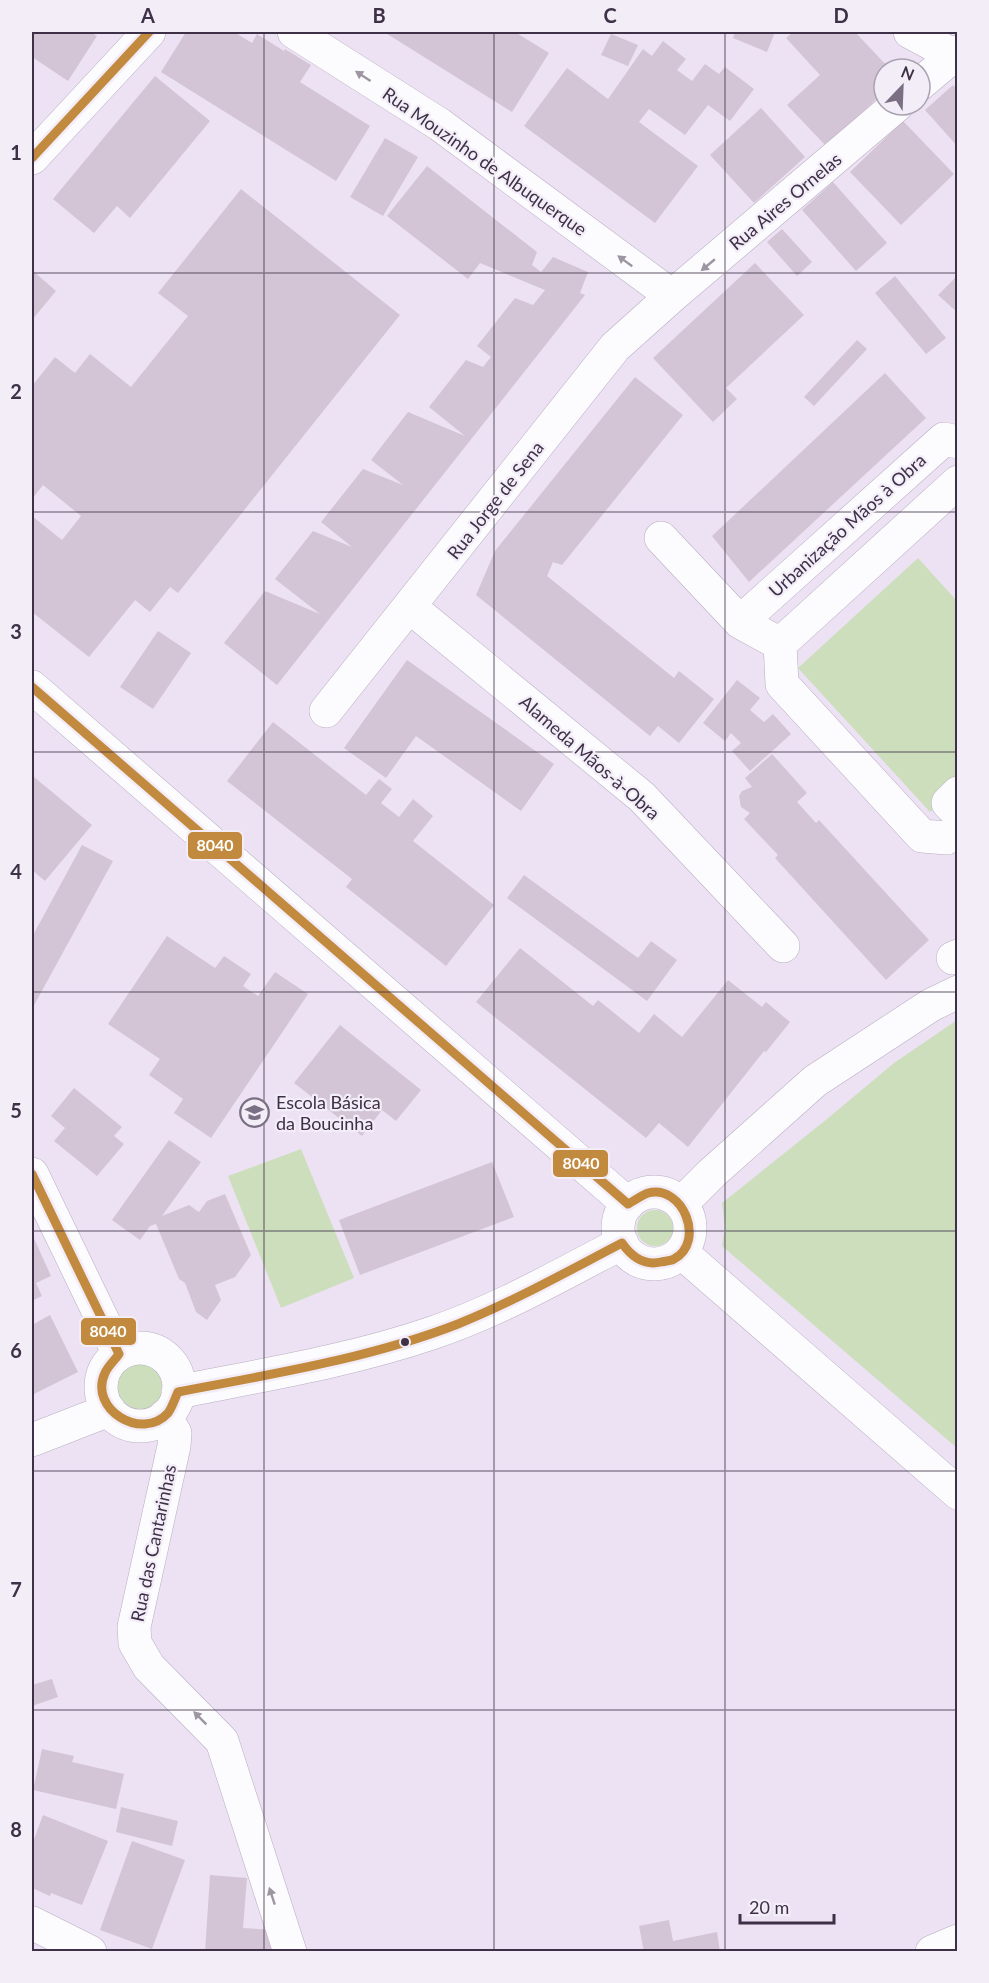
<svg xmlns="http://www.w3.org/2000/svg" width="989" height="1983" font-family="Lato,sans-serif">
<style>
.green{fill:#cddebd}
.building{fill:#d3c5d6}
.lines{fill:none;stroke-linecap:round;stroke-linejoin:round}
.street-casing{stroke:#b8aec0;stroke-width:34}
.secondary-casing{stroke:#b8aec0;stroke-width:34}
.street{stroke:#fcfbfd;stroke-width:33}
.secondary{stroke:#fcfbfd;stroke-width:33}
.bus-1-casing{stroke:#f3edf8;stroke-width:14}
.bus-1{stroke:#c28a3f;stroke-width:9}
.oneway{fill:#9d96a2}
.grid{fill:none;stroke:#3e3147;stroke-width:1.5;stroke-opacity:0.55}
.bus-dot{fill:#3e3147;stroke:#f3edf8;stroke-width:2}
.labels{text-anchor:middle;dominant-baseline:central;stroke-width:4.5;stroke-linejoin:round;paint-order:stroke}
.street-label{font-size:18px;fill:#3e3147;stroke:#f3edf8}
.poi-label{font-size:18px;fill:#3e3147;stroke:#f3edf8;text-anchor:start}
.line-badge{stroke:#f3edf8;stroke-width:2}
.badge-label{font-size:16px;text-anchor:middle;font-weight:bold;fill:#fff}
.neatline{fill:none;stroke:#3e3147;stroke-width:2}
.grid-label{font-size:20px;text-anchor:middle;font-weight:bold;fill:#3e3147}
</style>
<rect width="100%" height="100%" fill="#ece2f4"/>
<!-- green -->
<path class="green" d="M918 558 957 601V786L930 812 798 668Z
M957 1020V1448L722 1246 725 1226 722 1203 827 1119 894 1063Z
M301 1149 354 1278 281 1308 228 1176Z
M637 1228a18 18 0 1 1 36 0a18 18 0 1 1-36 0Z
M114 1387a27 27 0 1 1 54 0a27 27 0 1 1-54 0Z"/>
<!-- building -->
<path class="building" d="M32 32H90L97 36 68 81 32 57Z
M186 32H234L252 43 257 34 284 51 285 49 311 65 300 82 370 126 336 181 161 72Z
M384 32H515L549 53 512 112Z
M735 32H775L767 52 733 38Z
M793 32H855L890 69H884V92L826 146 787 105 820 75 786 38Z
M611 34 638 45 628 66 601 55Z
M663 41 686 59 677 70 692 81 705 64 719 74 725 67 754 89 730 121 708 105 685 135 649 109 639 122 698 166 655 223 524 126 567 68 608 99 643 49 652 56Z
M155 76 210 121 130 218 117 206 94 233 53 199Z
M953 85 958 90V147L925 110Z
M761 108 805 157 754 203 710 155Z
M903 121 954 174 901 225 850 172Z
M385 138 418 157 383 216 350 197Z
M427 166 537 252 532 265 541 272 553 257 588 272 580 293 585 295 277 685 224 643 265 591 320 614 275 579 313 531 352 547 321 522 363 469 403 485 371 460 408 412 465 436 429 407 466 360 483 367 491 357 477 346 515 298 533 305 545 290 480 263 468 279 387 216Z
M833 182 887 243 856 271 802 210Z
M241 189 400 315 178 593 170 587 150 612 135 600 89 657 32 612V516L62 540 81 516 43 485 32 499V386L55 357 75 373 90 354 131 387 188 316 158 293Z
M782 229 812 262 797 276 767 242Z
M755 263 804 315 726 388 737 399 713 422 653 358Z
M32 270 56 291 32 320Z
M958 275V313L938 295Z
M895 276 946 338 926 354 875 293Z
M857 340 867 349 814 406 804 397Z
M885 373 926 418 749 582 712 536Z
M635 377 683 415 562 565 553 562 547 576 674 678 679 671 714 699 679 743 658 726 650 736 476 595 495 551Z
M158 631 191 653 153 709 120 687Z
M407 660 554 764 521 811 416 736 386 778 344 748Z
M737 680 760 698 750 710 764 722 773 714 791 734 750 771 732 751 741 743 731 733 725 741 703 723Z
M273 722 366 795 379 779 392 789 381 803 399 817 413 799 433 816 413 841 494 905 446 966 346 887 352 879 227 781Z
M772 754 807 793 797 802 816 823 819 820 929 940 886 980 775 858 778 855 744 819 750 813 741 807 739 796 742 791 752 787 745 778Z
M34 777 92 825 45 881 32 870V781Z
M82 845 113 861 32 1009V937Z
M524 875 638 958 651 941 677 960 647 1001 507 898Z
M167 936 215 968 224 956 251 974 243 986 258 996 275 972 308 994 211 1138 174 1113 183 1099 149 1075 160 1059 108 1024Z
M520 948 593 1006 598 1000 639 1033 654 1014 682 1037 728 980 762 1007 766 1002 790 1022 766 1052 764 1051 688 1147 659 1123 646 1138 476 1002Z
M340 1025 421 1090 396 1121 382 1110 362 1136 294 1083Z
M74 1088 122 1127 114 1136 124 1144 97 1176 54 1141 65 1128 51 1116Z
M169 1140 201 1162 162 1216 189 1205 199 1212 207 1201 225 1194 251 1255 235 1277 215 1285 221 1300 207 1320 196 1312 185 1283 179 1279 156 1224 150 1226 140 1240 112 1220Z
M492 1162 514 1217 360 1275 339 1220Z
M32 1234 51 1276 36 1283 42 1296 32 1301Z
M50 1315 78 1372 32 1395V1325Z
M52 1679 58 1697 32 1706V1685Z
M42 1749 74 1756 72 1762 124 1774 116 1809 33 1790Z
M121 1807 178 1821 172 1846 116 1832Z
M43 1815 108 1841 82 1905 51 1893 50 1896 32 1888V1845Z
M132 1841 185 1860 152 1949 100 1930Z
M210 1875 247 1878 243 1928 273 1930 271 1952H205Z
M669 1920 673 1941 717 1932 720 1952H644L639 1926Z"/>
<g class="lines">
<defs>
<path id="street" d="M294 32 439 124 672 296
M910 32 953 55 958 60
M920 84 958 52
M32 158 149 32
M661 538 740 622 780 644 958 482
M410 607 642 797 783 946
M740 622 944 439 958 442
M780 644 782 684 922 836 947 838 958 830
M326 711 615 347 672 296 897 105
M958 793 948 803 958 813
M953 958 958 956
M32 1174 119 1354
M681 1204 712 1173 815 1081 931 1005 958 992
M101 1387a39 39 0 1 1 78 0a39 39 0 1 1-78 0Z
M178 1392C263 1375 350 1361 432 1333 498 1311 560 1275 622 1243
M165 1416 175 1433 174 1446 134 1627 135 1643 149 1667 222 1741 290 1952
M32 1440 109 1410
M32 1923 90 1952
M932 1952 958 1941"/>
<path id="secondary" d="M32 687 628 1204
M618 1228a36 36 0 1 1 72 0a36 36 0 1 1-72 0Z
M681 1252 958 1493"/>
</defs>
<!-- street casing -->
<use href="#street" class="street-casing"/>
<!-- secondary casing -->
<use href="#secondary" class="secondary-casing"/>
<!-- street -->
<use href="#street" class="street"/>
<!-- secondary -->
<use href="#secondary" class="secondary"/>
<defs>
<path id="bus-1" d="M32 158 149 32
M32 687 628 1204C634 1201 642 1195 648 1193 683 1184 706 1242 674 1259 671 1261 665 1261 661 1262 644 1266 631 1256 622 1243
M32 1174 119 1354C115 1360 108 1366 105 1373 88 1409 142 1442 168 1413 172 1408 175 1398 178 1392
M178 1392C272 1374 368 1359 458 1324 515 1301 568 1271 622 1243"/>
</defs>
<!-- bus-1 casing -->
<use href="#bus-1" class="bus-1-casing"/>
<!-- bus-1 -->
<use href="#bus-1" class="bus-1"/>
</g>
<!-- one-way arrows -->
<defs><path id="oneway-solid" d="M-6-.8H1V-3.2L6.5 0L1 3.2V.8H-6Z" transform="scale(1.5)"/></defs>
<g class="oneway">
<use href="#oneway-solid" transform="translate(363 76) rotate(-147)"/>
<use href="#oneway-solid" transform="translate(625 261) rotate(-144)"/>
<use href="#oneway-solid" transform="translate(708 265) rotate(140)"/>
<use href="#oneway-solid" transform="translate(200 1718) rotate(-135)"/>
<use href="#oneway-solid" transform="translate(272 1896) rotate(-108)"/>
</g>
<!-- grid -->
<path class="grid" d="M264 32V1952M494 32V1952M725 32V1952M32 273H958M32 512H958M32 752H958M32 992H958M32 1231H958M32 1471H958M32 1710H958"/>
<!-- icons -->
<defs>
<symbol id="school-ring" viewBox="-11 -11 22 22"><circle r="9.5" fill="#f3edf8" stroke="#7b6f84" stroke-width="1.5"/><path d="M0-5L7-2L0 1L-7-2ZM-4 1L0 2.5L4 1V4Q0 6-4 4Z" fill="#7b6f84"/></symbol>
</defs>
<g fill-rule="evenodd">
<use href="#school-ring" x="238" y="1096" width="33" height="33"/>
</g>
<!-- markers -->
<circle class="bus-dot" cx="405" cy="1342" r="5"/>
<g class="labels">
<!-- street labels -->
<g class="street-label">
<text transform="translate(485 161) rotate(35)">Rua Mouzinho de Albuquerque</text>
<text transform="translate(785 201) rotate(-40)">Rua Aires Ornelas</text>
<text transform="translate(495 500) rotate(-52)">Rua Jorge de Sena</text>
<text transform="translate(847 525) rotate(-42)">Urbanização Mãos à Obra</text>
<text transform="translate(590 757) rotate(41)">Alameda Mãos-à-Obra</text>
<text transform="translate(153 1543) rotate(-78)">Rua das Cantarinhas</text>
</g>
<!-- poi labels -->
<g class="poi-label">
<text x="276" y="1102">Escola Básica<tspan x="276" dy="21">da Boucinha</tspan></text>
</g>
</g>
<g class="line-badge">
<rect x="187" y="831" width="56" height="29" rx="6" fill="#c28a3f"/>
<rect x="552" y="1149" width="57" height="29" rx="6" fill="#c28a3f"/>
<rect x="80" y="1317" width="57" height="29" rx="6" fill="#c28a3f"/>
</g>
<g class="badge-label">
<text x="215" y="851">8040</text>
<text x="581" y="1169">8040</text>
<text x="108" y="1337">8040</text>
</g>
<!-- border -->
<rect width="989" height="1983" fill="none" stroke="#f3edf8" stroke-width="66"/>
<!-- north arrow -->
<g transform="translate(902 87) rotate(23)"><circle r="28" fill="#f3edf8" stroke="#aba2b1" stroke-width="1.5"/>
<path d="M0-4.5L10 22L0 15L-10 22Z" fill="#7b6f84"/>
<text y="-9" font-size="16" font-weight="bold" text-anchor="middle" fill="#3e3147">N</text>
</g>
<!-- scale -->
<path d="M740 1914v9h94v-9" fill="none" stroke="#3e3147" stroke-width="3"/>
<text x="749" y="1914" font-size="18" fill="#3e3147" stroke="#f3edf8" stroke-width="4.5" paint-order="stroke">20 m</text>
<rect x="33" y="33" width="923" height="1917" class="neatline"/>
<g class="grid-label">
<text x="148" y="23">A</text>
<text x="379" y="23">B</text>
<text x="610" y="23">C</text>
<text x="841" y="23">D</text>
<text x="16" y="160">1</text>
<text x="16" y="399">2</text>
<text x="16" y="639">3</text>
<text x="16" y="879">4</text>
<text x="16" y="1118">5</text>
<text x="16" y="1358">6</text>
<text x="16" y="1597">7</text>
<text x="16" y="1837">8</text>
</g>
</svg>
